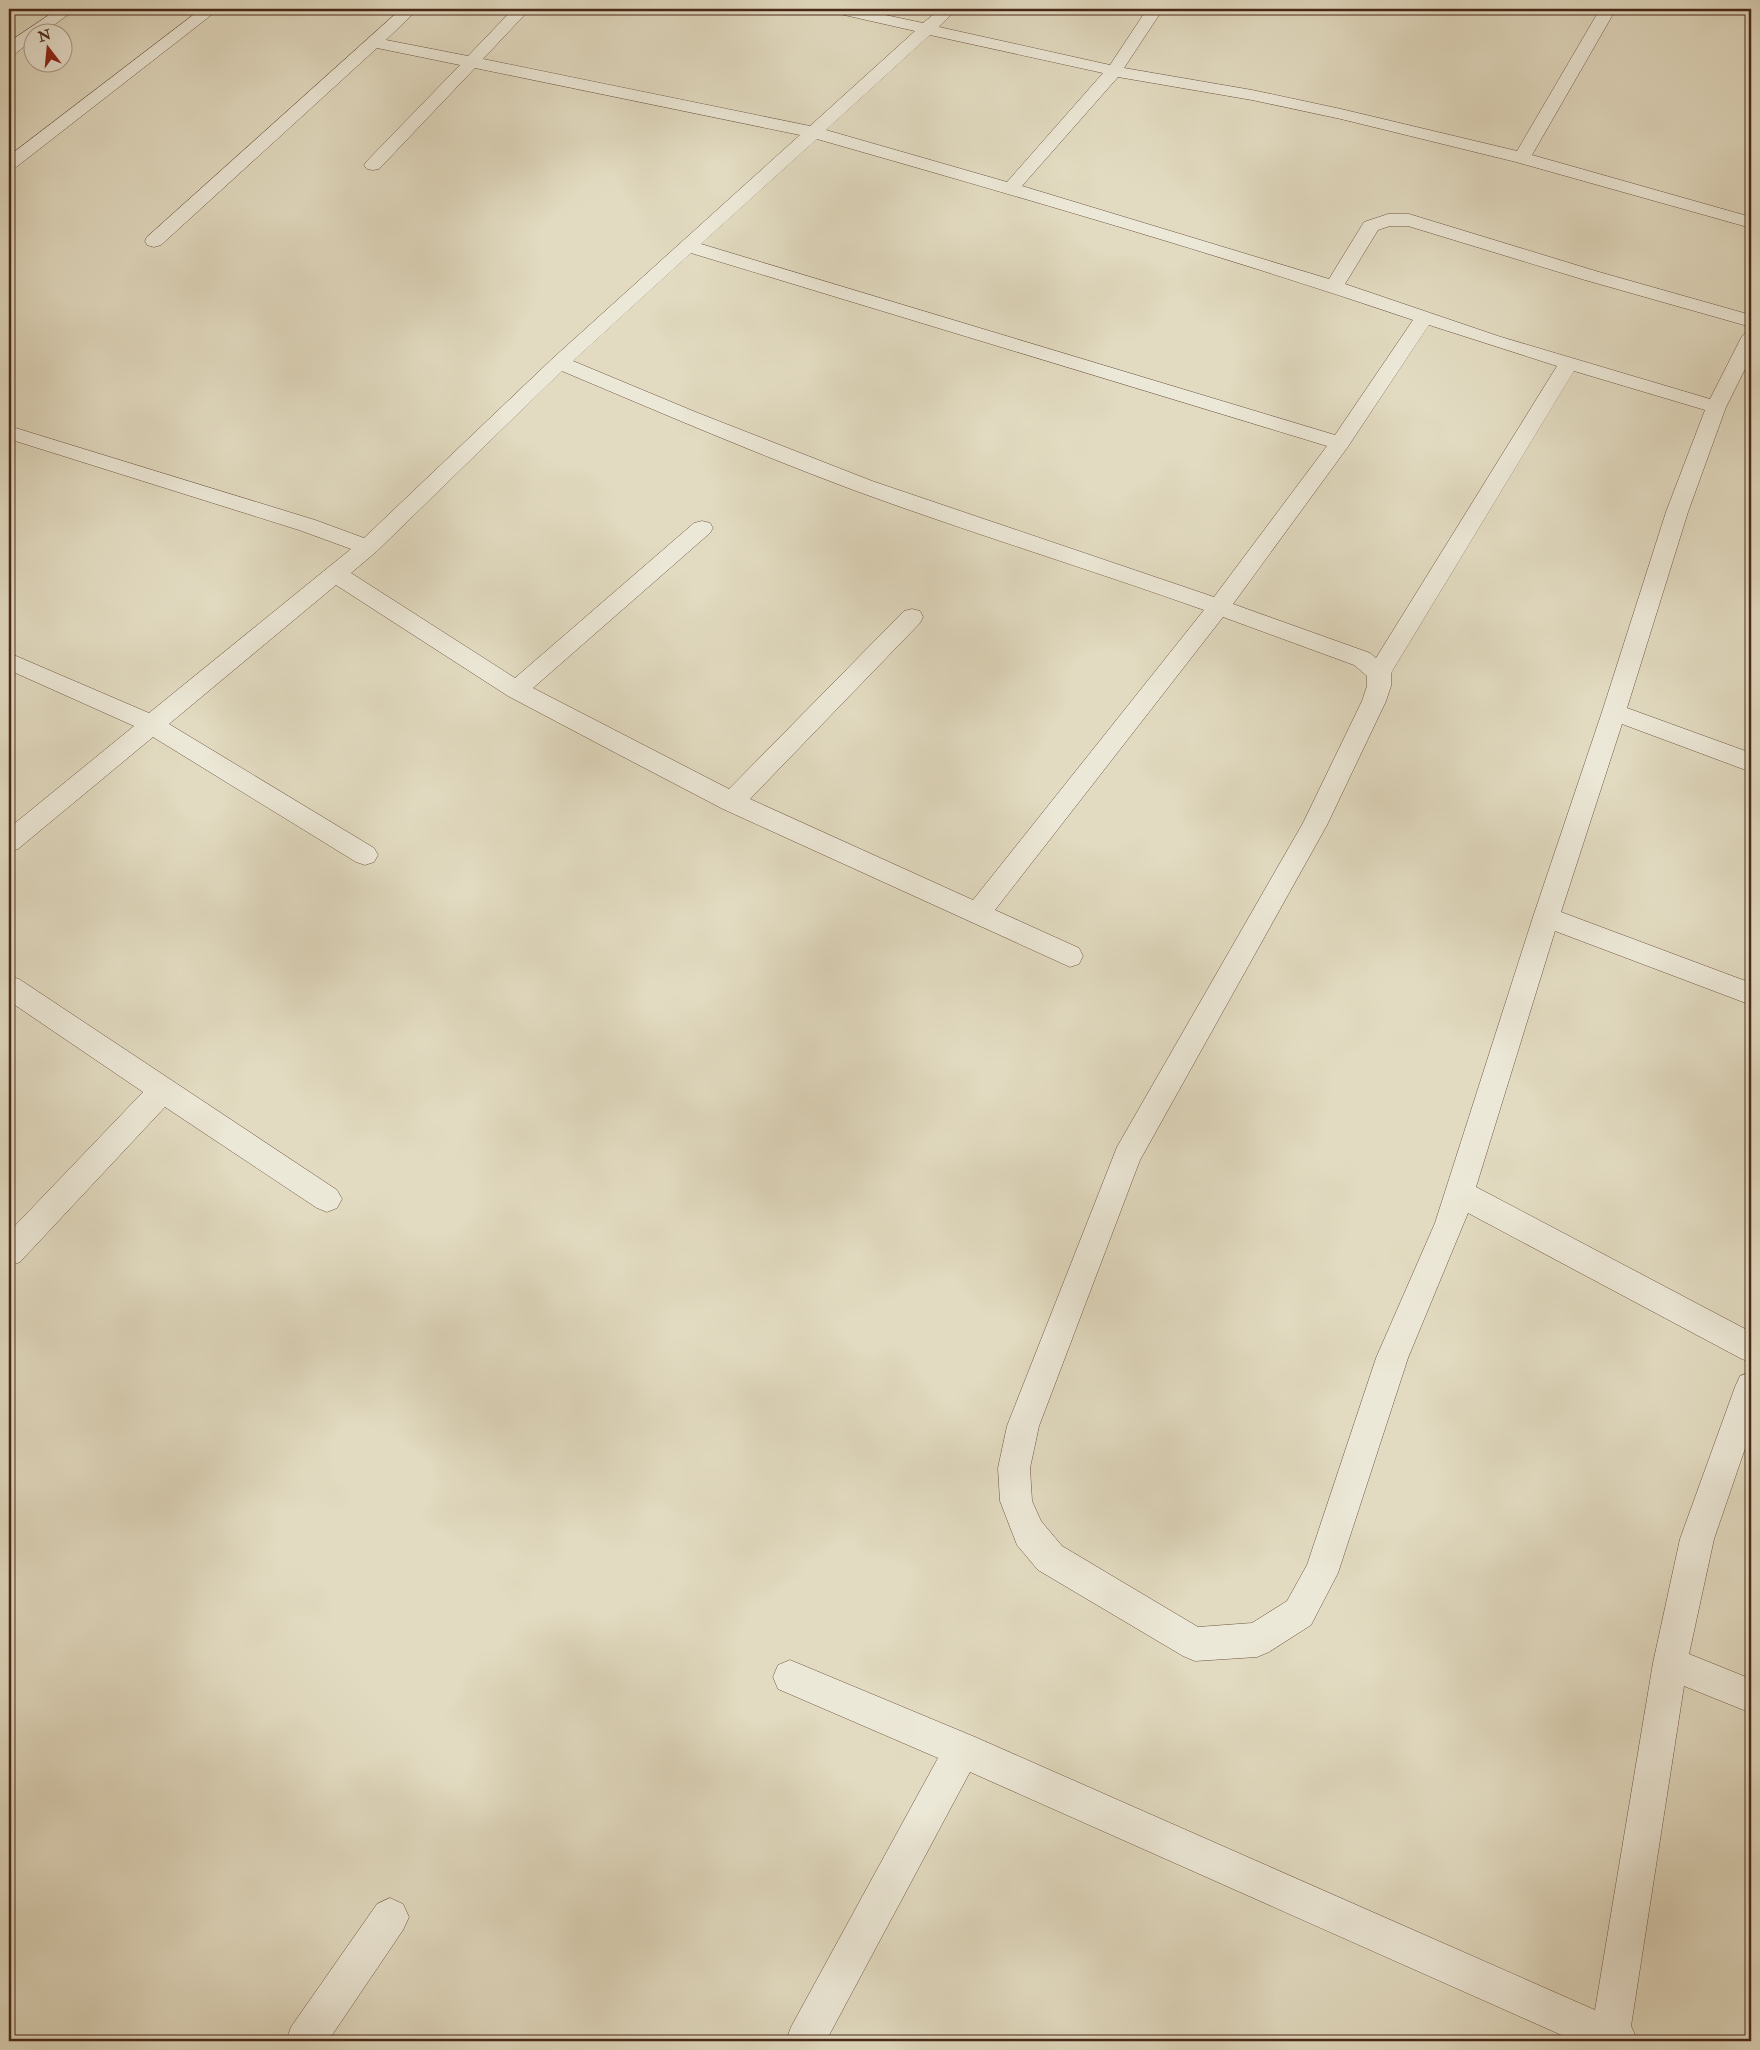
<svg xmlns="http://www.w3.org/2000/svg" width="1760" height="2050" font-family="'IM FELL Double Pica',serif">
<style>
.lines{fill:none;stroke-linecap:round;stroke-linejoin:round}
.minor-casing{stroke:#705543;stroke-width:1}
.minor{fill:#ece8d7;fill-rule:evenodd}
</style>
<rect width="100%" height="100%" fill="#e2dbc1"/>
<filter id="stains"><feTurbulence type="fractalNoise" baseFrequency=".004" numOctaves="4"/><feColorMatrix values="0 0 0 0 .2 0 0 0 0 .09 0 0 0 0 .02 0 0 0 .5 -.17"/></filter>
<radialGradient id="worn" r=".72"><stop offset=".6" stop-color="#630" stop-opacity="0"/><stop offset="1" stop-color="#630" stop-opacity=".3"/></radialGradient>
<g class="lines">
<defs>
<path id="minor" d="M58 9H76L44 32H32V40L15 54 9 55V42Z
M201 9H219L15 168 9 169V156Z
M401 9H418L386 40 468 56 513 9H530L483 59 810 126 915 31 831 12 829 9H857L923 23 940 9H957L939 27 1110 65 1147 9H1163L1124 68 1252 90 1341 109 1517 151 1600 9H1616L1532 155 1751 217V228L1516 162 1341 119 1252 100 1118 77 1022 186 1329 279 1364 222 1388 214H1409L1599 272 1751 315V327L1585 280 1408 226H1390L1378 230 1345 284 1501 337 1710 399 1741 338 1744 334 1751 332V357L1726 407 1688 512 1627 708 1751 753V772L1622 724 1561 912 1751 983V1005L1555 931 1476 1187 1751 1332V1363L1740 1358 1468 1213 1408 1358 1338 1573 1311 1625 1269 1652 1257 1657 1195 1661 1183 1656 1038 1570 1017 1545 1000 1501 998 1468 1007 1426 1117 1147 1303 823 1362 701 1367 686V676L1354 665 1223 617 995 910 1079 948 1083 956 1079 964 1070 967 723 809 614 752 508 696 336 585 169 724 374 848 378 855 374 862 365 865 356 862 153 737 18 849 9 852V828L134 726 9 670V653L149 713 351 549 299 530 9 439V426L315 520 364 538 552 359 800 135 475 68 379 169 373 170 367 169 364 165 367 161 460 65 377 48 161 245 154 247 147 245 145 241 147 237ZM930 35 1103 73 1007 182 826 130ZM817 139C1016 196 1216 253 1413 320L1335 435 701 244ZM691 253 1327 446 1214 597 872 481 698 413 573 361ZM1429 325 1557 366 1376 658 1370 653 1233 604 1347 448ZM562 371C659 412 757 454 856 491 971 533 1089 569 1204 610L973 900 750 799 920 623 923 617 920 611 912 609 904 611 729 789 533 688 710 533 713 528 710 523 702 521 694 523 515 678 351 573 376 552ZM1574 371 1705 410 1666 512 1602 712 1533 917 1435 1223 1376 1358 1307 1565 1287 1601 1252 1623 1198 1627 1062 1546 1041 1521 1032 1501 1030 1468 1039 1426 1140 1160 1327 825 1386 701 1391 686V673Z
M9 976 19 979 337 1190 342 1199 337 1208 327 1212 317 1208 165 1107 20 1262 9 1266V1232L143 1092 9 1001Z
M1751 1372V1431L1714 1539 1689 1654 1751 1679V1713L1684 1686 1631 2026 1638 2041H1575L970 1772 826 2041H786L791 2027 938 1758 778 1689 773 1677 778 1665 790 1660 975 1737 1595 2010 1653 1663 1680 1539 1735 1387 1740 1376Z
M390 1898 403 1904 409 1917 403 1930 328 2041H286L291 2027 377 1904Z"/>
</defs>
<!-- minor casing -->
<use href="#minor" class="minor-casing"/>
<!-- minor -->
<use href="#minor" class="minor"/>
</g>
<!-- margin -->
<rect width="1760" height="2050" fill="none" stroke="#e2dbc1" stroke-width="30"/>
<rect x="10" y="10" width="1740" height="2030" fill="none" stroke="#4a2819" stroke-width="2.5"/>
<rect x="15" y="15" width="1730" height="2020" fill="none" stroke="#4a2819"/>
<!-- north arrow -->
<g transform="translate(48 48) rotate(344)"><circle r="24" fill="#ece8d7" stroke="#ab9b8b"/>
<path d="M0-4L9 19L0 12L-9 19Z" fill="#8f2418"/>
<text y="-8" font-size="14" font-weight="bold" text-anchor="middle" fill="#4a2819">N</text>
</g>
<rect width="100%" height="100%" filter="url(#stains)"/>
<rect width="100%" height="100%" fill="url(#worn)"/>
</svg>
